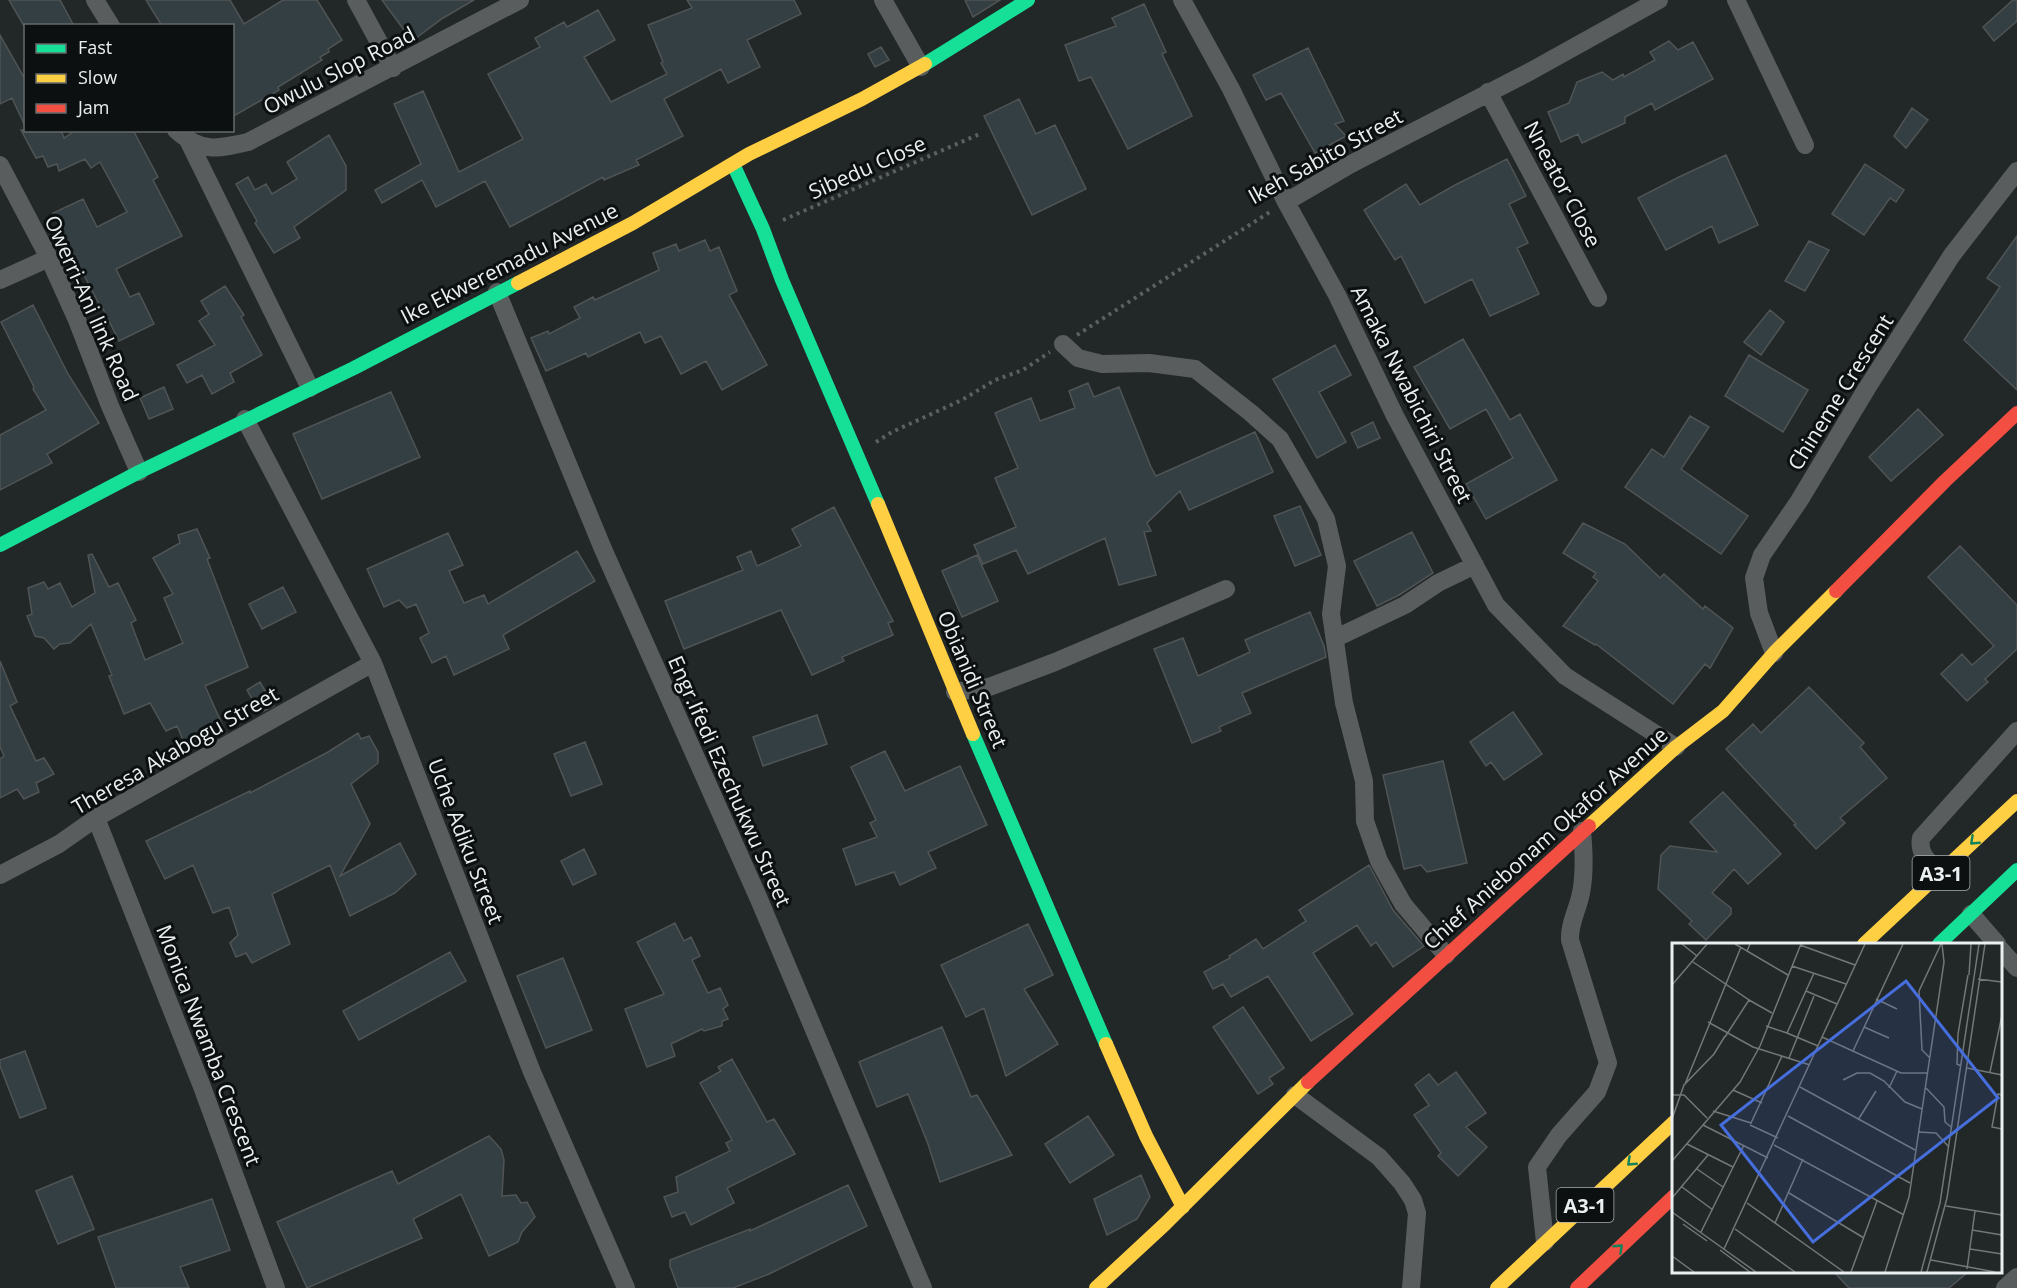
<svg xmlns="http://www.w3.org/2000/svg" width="2017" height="1288" font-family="'Open Sans',sans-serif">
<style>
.building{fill:#333f42;stroke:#505455;stroke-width:1.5}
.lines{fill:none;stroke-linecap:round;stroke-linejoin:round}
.path{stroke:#5d6060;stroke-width:4;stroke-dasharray:3 4.5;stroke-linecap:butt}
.street{stroke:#595d5e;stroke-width:18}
.fast{stroke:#16e098;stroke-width:14}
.slow{stroke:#ffcf43;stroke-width:14}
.jam{stroke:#f24e42;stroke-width:14}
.oneway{stroke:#12825b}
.labels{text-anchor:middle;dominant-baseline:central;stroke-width:6;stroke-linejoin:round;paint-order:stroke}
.shield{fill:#0d1011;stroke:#a8adae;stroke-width:1.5}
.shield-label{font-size:20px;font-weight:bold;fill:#eaf0f1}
.street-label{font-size:21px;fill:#eaf0f1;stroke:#0d1011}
.inset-road{fill:none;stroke:#727778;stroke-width:1.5}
.view{fill:#466edd;fill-opacity:0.15;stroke:#466edd;stroke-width:3}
.inset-edge{fill:none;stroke:#eaf0f1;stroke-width:3}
</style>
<rect width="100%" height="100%" fill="#222728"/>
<!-- building -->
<path class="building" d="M9 0H60L74 26H24Z
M146 0H230L244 24 283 0H317L342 40 328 49 329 52 320 57 322 60 278 87 279 90 232 117V26H162Z
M382 0H474L443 18 412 41Z
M687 0H794L801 14 747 40 760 67 728 83 721 69 664 99 683 136 636 160 639 165 604 180 603 177 510 227 485 181 436 207 422 180 382 203 375 190 421 164 394 104 423 91 459 172 523 139 488 74 540 47 535 38 564 22 567 27 598 10 615 40 584 57 611 102 667 74 661 63 663 62 648 25 692 8Z
M965 0H1000L973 17Z
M2013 0H2017V21L1994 41 1983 27Z
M1144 4 1166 52 1162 54 1192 116 1128 149 1091 77 1079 81 1065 45 1116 26 1112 18Z
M0 35 26 81V128L12 98 0 104Z
M1669 41 1678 50 1693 42 1713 79 1655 110 1652 103 1625 117V123L1582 143 1578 134 1561 142 1548 112 1569 103 1577 82 1602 72 1613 80 1623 74 1624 77 1655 60 1650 52Z
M881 47 889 60 875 67 868 54Z
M1308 48 1344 121 1335 124 1346 136 1315 153 1281 93 1266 100 1253 75Z
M1019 99 1036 134 1055 125 1086 189 1032 215 984 116Z
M1912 108 1928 120 1906 148 1894 136Z
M21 130H61L64 138 76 130H133L158 177 153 180 182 236 116 269 130 297 139 293 154 324 119 341 101 305 100 306 86 279 53 213 83 199 97 227 127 212 100 162 91 168 85 159 59 171 57 164 48 167 43 156 36 158Z
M329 135 346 166V190L294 227 300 238 274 253 255 223 257 221 236 184 248 177 255 190 266 184 272 194 297 179 287 162Z
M1726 155 1758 225 1719 243 1712 226 1666 250 1638 198 1679 177Z
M1507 159 1526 196 1509 204 1528 243 1517 248 1539 294 1490 316 1472 279 1425 303 1401 256 1395 260 1364 210 1406 184 1420 205 1455 185Z
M1865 164 1904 190 1896 202 1890 198 1864 235 1832 214Z
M2017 236V390L1964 340 2000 287 1987 278Z
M705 240 710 251 719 247 737 291 729 295 767 365 722 390 706 361 681 374 661 336 645 343 640 332 588 357 586 353 546 371 531 338 548 331 549 334 580 318 574 307 593 297 595 300 659 270 653 253 676 244 679 251Z
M1809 241 1829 250 1805 291 1785 281Z
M225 286 244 315 241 317 262 355 230 373 234 382 212 394 202 375 187 383 177 365 215 345 199 321 209 314 201 301Z
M33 305 68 374 99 423 47 454 52 463 0 490V435L46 410 33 389 34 387 1 322Z
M1770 310 1784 322 1761 355 1744 342Z
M1463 339 1510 420 1520 414 1557 480 1486 519 1466 484 1513 458 1486 409 1450 429 1414 367Z
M1335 345 1351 375 1319 392 1346 442 1317 458 1273 379Z
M1749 355 1808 390 1783 432 1725 396Z
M1088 383 1094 397 1119 387 1151 467 1156 476 1255 432 1273 472 1189 510 1180 491 1147 523 1151 531 1144 532 1156 575 1119 585 1105 538 1028 574 1016 550 983 564 974 545 1016 527 995 478 1018 468 995 413 1031 398 1040 421 1075 408 1069 391Z
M164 387 173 409 149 419 140 398Z
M391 392 420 457 322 499 293 434Z
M1918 409 1943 435 1891 481 1869 457Z
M1690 416 1709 427 1681 469 1748 516 1721 554 1625 487 1652 449 1664 457Z
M1373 422 1380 438 1358 448 1351 433Z
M1300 506 1321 555 1295 566 1274 516Z
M834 507 893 621 888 623 893 635 842 657 844 661 812 675 781 610 684 649 665 601 743 570 737 557 751 551 757 566 801 546 792 529Z
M1583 523 1625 544 1660 578 1664 574 1703 609 1705 606 1733 628 1710 668 1705 664 1673 704 1596 644 1595 645 1563 626 1598 581 1593 577 1596 573 1563 553Z
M197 529 210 558 207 559 248 667 205 686 226 733 188 751 177 726 166 731 150 703 124 714 109 676 112 675 91 624 70 643 60 644 54 649 44 638 35 636 27 616 32 614 28 588 44 582 48 589 60 583 72 607 95 593 88 555 92 554 109 587 118 583 136 620 131 623 145 660 183 643 164 598 173 594 153 558 180 543 178 535Z
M1412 532 1433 573 1399 595 1377 606 1354 561Z
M448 533 463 565 449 571 464 603 484 595 488 604 577 551 595 581 503 635 509 649 454 675 446 656 432 663 420 638 429 633 416 604 407 608 399 600 384 607 367 569Z
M1960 546 2017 605V649L1985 679 1988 682 1967 701 1941 674 1962 654 1972 665 1994 646 1928 577Z
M977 555 998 601 962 617 942 571Z
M283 587 296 612 262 629 249 604Z
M1310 612 1324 646 1326 657 1242 693 1251 713 1219 727 1221 731 1192 743 1154 649 1183 638 1198 676 1250 652 1245 640Z
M0 661 17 702 10 706 36 761 44 758 54 774 36 783 39 792 24 799 17 789 0 798V759L4 756 0 747Z
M260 682 274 706 260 713 247 690Z
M1809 687 1864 743 1860 747 1887 778 1840 818 1845 823 1816 849 1794 825 1796 824 1726 749 1753 724 1761 733Z
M1513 712 1542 754 1504 780 1491 762 1486 766 1470 742Z
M817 715 827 744 763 766 753 737Z
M358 733 361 739 369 736 378 752V763L351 784 370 824 340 876 400 843 416 874 395 893 350 916 330 865 272 894 290 944 252 963 246 953 236 957 230 943 238 935 229 907 213 913 193 865 165 879 146 841 250 791V793L328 752Z
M585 742 602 784 571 796 554 754Z
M885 751 905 791 960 766 987 825 928 852 936 868 900 885 894 872 856 885 843 849 877 837 870 823 876 820 851 767Z
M1443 761 1467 863 1427 872 1421 865 1404 869 1383 775Z
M1723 792 1781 854 1748 884 1734 869 1712 893 1731 908V914L1706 940 1689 924 1692 921 1658 889 1661 855 1670 846 1717 852 1690 822Z
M584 849 596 874 573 885 561 861Z
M1369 865 1393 910 1424 946 1393 967 1376 942 1371 946 1357 925 1313 953 1353 1014 1311 1041 1268 976 1231 997 1223 984 1213 989 1204 972 1230 958 1229 956 1256 939 1263 949 1306 921 1299 910Z
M675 923 684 941 691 937 700 956 692 960 708 993 720 988 728 1005 723 1009 728 1019 722 1021V1026L704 1031 702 1029 671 1044 675 1056 647 1067 625 1009 664 994 637 942Z
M1028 924 1053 975 1024 989 1058 1044 1006 1076 984 1008 966 1017 941 965Z
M450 952 466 981 359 1040 343 1011Z
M563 958 592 1030 546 1048 517 976Z
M1243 1007 1284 1068 1269 1078 1273 1084 1258 1094 1213 1027Z
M942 1027 971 1097 977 1095 1012 1155 940 1182 928 1144 908 1094 877 1107 859 1062Z
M25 1051 46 1108 20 1118 0 1066V1060Z
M732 1059 767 1122 774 1119 795 1154 727 1188 734 1203 691 1225 685 1212 672 1217 664 1197 678 1192 676 1177 730 1151 726 1143 732 1140 700 1083 721 1071 718 1067Z
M1456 1072 1486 1113 1466 1127 1487 1147 1458 1176 1438 1156 1441 1153 1414 1115 1429 1105 1415 1085 1429 1074 1438 1085Z
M1088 1116 1114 1155 1070 1183 1045 1144Z
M489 1136 501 1149 504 1160 502 1196 516 1195 521 1203 527 1202 535 1217 522 1232 518 1242 489 1256 461 1194 413 1219 422 1238 307 1288 277 1222 392 1171 398 1184Z
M1141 1175 1150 1197 1137 1219 1107 1235 1094 1199Z
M72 1176 94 1229 58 1244 36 1191Z
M848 1185 867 1226 769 1274 733 1288H678L670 1266V1260L750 1229V1231Z
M212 1199 230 1250 180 1267 189 1288H116L98 1237Z
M1834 1272H1968L1949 1288H1849Z"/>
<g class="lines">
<!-- path -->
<path class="path" d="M783 220 982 133
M1077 335 1273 210
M876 442 892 432 962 400 995 380 1023 370 1050 352"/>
<!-- street -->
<path class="street" d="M95 0 111 26
M356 0 393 68
M883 0 921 67
M1182 0 1231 89 1286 202 1337 295 1395 416 1496 605 1565 676 1676 747
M1736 0 1805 145
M1488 92 1598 298
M176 130C201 153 218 149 248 142L520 0
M189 142 310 388
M0 165 49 258 77 320 110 406 139 472
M1286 202 1351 164 1531 71 1659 0
M0 280 49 258
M497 292 603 549 758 897 923 1288
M1063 344 1078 358 1102 364 1149 363 1195 369 1251 413 1280 439 1326 519 1337 566 1331 614 1344 703 1364 781 1365 821 1379 861 1403 904 1446 955
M245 419 373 663 532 1072 626 1288
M1336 638 1405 605 1438 583 1475 565
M1774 653 1759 613 1754 578 1762 555 1799 501 1867 388 1952 255 2017 171
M955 692 989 687 1055 662 1226 589
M96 818 201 1084 276 1288
M1939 874C1929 862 1918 854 1921 838L2017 731
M0 875 59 844 96 818 373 663
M1971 914 1997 944
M2000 949 2017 968
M1295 1095 1379 1157 1402 1183 1413 1200 1417 1213 1411 1288
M1545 1242 1537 1167 1559 1135 1597 1092 1608 1063 1570 940C1569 924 1578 909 1581 893 1585 873 1584 852 1582 831
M2005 1288 2017 1277"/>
<!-- fast -->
<path class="fast" d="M925 64 1028 0
M733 164 763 229 782 280 878 504
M0 545 139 472 354 368 518 283
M973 734 1106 1044
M1939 944 2017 870"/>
<!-- slow -->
<path class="slow" d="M518 283 633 223 749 154 862 99 925 64
M878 504 973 734
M1589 826 1676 747 1723 711 1774 653 1836 591
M1864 944 2017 801
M1106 1044 1146 1136 1183 1207
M1096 1288 1165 1224 1308 1082
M1497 1288 1674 1122"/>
<!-- jam -->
<path class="jam" d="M1836 591 1945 481 2017 413
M1308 1082 1589 826
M1577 1288 1674 1196"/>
</g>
<!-- one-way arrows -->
<defs><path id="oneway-chevron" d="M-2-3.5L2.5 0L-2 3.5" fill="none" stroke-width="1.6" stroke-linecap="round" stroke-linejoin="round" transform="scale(1.5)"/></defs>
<g class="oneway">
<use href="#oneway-chevron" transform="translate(1974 841) rotate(137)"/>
<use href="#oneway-chevron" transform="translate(1631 1162) rotate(137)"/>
<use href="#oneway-chevron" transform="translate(1619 1248) rotate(-43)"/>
</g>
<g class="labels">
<!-- shield labels -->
<g class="shield">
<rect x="1912.5" y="856" width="57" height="34" rx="4.5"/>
<rect x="1556.5" y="1188" width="57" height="34" rx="4.5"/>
</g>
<g class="shield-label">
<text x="1941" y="873">A3-1</text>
<text x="1585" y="1205">A3-1</text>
</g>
<!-- street labels -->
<g class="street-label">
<text transform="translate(339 70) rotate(-27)">Owulu Slop Road</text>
<text transform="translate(1325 156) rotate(-29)">Ikeh Sabito Street</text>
<text transform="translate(867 167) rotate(-24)">Sibedu Close</text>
<text transform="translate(1563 184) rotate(62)">Nneator Close</text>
<text transform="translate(509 263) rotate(-27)">Ike Ekweremadu Avenue</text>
<text transform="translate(92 308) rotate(66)">Owerri-Ani link Road</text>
<text transform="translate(1840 392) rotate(-58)">Chineme Crescent</text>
<text transform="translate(1412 394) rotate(63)">Amaka Nwabichiri Street</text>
<text transform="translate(973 679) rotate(67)">Obianidi Street</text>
<text transform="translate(175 750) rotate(-30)">Theresa Akabogu Street</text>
<text transform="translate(730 781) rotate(66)">Engr.Ifedi Ezechukwu Street</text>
<text transform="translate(1545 838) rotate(-42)">Chief Aniebonam Okafor Avenue</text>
<text transform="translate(466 841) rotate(69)">Uche Adiku Street</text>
<text transform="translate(209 1045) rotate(69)">Monica Nwamba Crescent</text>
</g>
</g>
<!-- overview -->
<g transform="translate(1672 943)">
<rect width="330" height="330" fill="#222728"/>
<path class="inset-road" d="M10 1 25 13M63 1 75 8 78 1M128 2 183 22M75 8 116 32M21 19 77 57 53 94M120 23 174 41M142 30 115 90 146 103M297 32 299 1M306 36 330 39M0 42 35 1M134 48 165 61M204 56 225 66M77 57 100 70M36 79 81 104 138 122M94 83 115 90M192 84 217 95M150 94 229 130H256M181 108 231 1M117 115 142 53M258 115 250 107 247 48 269 1M289 123 285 121 286 91 296 32M295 125 330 132M318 129 330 72M171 137 185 130H198L212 138 233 159 250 166M13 141 69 4M128 144 243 207M217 145 225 128M254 145 272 164 273 179 279 184M61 147 90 160M0 152H12L35 175M330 152 326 151 320 184 330 186M41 168 79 180 110 113M116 173 238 240M0 176 12 142 42 111 53 93M186 177 204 148M31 182 96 215M78 182 106 195M246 189 264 190 277 204M15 201 61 224M102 202 232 272M0 218 68 139 88 103 129 1M25 226 51 244M10 244 41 267M117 250 192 295M0 255 36 212M75 260 172 329M274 263 330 272M0 269 84 329M103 280 131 216M11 281 35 298M63 286 123 329M300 287 330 292M29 289 72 202M52 306 193 1M298 306 330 311M48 307 78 329M0 313 22 329M259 317 323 329M295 326 303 268M179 329 205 258M213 329 237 254 272 19 270 1M249 329 268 260 307 1M255 329 275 255 313 1"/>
<path class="view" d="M234 38 326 155 141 299 49 182Z"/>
<rect width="330" height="330" class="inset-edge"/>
</g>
<!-- legend -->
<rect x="24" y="24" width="210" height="108" fill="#0d1011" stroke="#656a6b" stroke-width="1.5"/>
<rect x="36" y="44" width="30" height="9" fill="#16e098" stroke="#656a6b" stroke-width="1.5"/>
<text x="78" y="54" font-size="18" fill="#eaf0f1">Fast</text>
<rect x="36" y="74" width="30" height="9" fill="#ffcf43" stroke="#656a6b" stroke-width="1.5"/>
<text x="78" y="84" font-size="18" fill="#eaf0f1">Slow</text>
<rect x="36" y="104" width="30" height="9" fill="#f24e42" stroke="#656a6b" stroke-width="1.5"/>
<text x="78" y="114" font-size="18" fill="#eaf0f1">Jam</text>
</svg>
